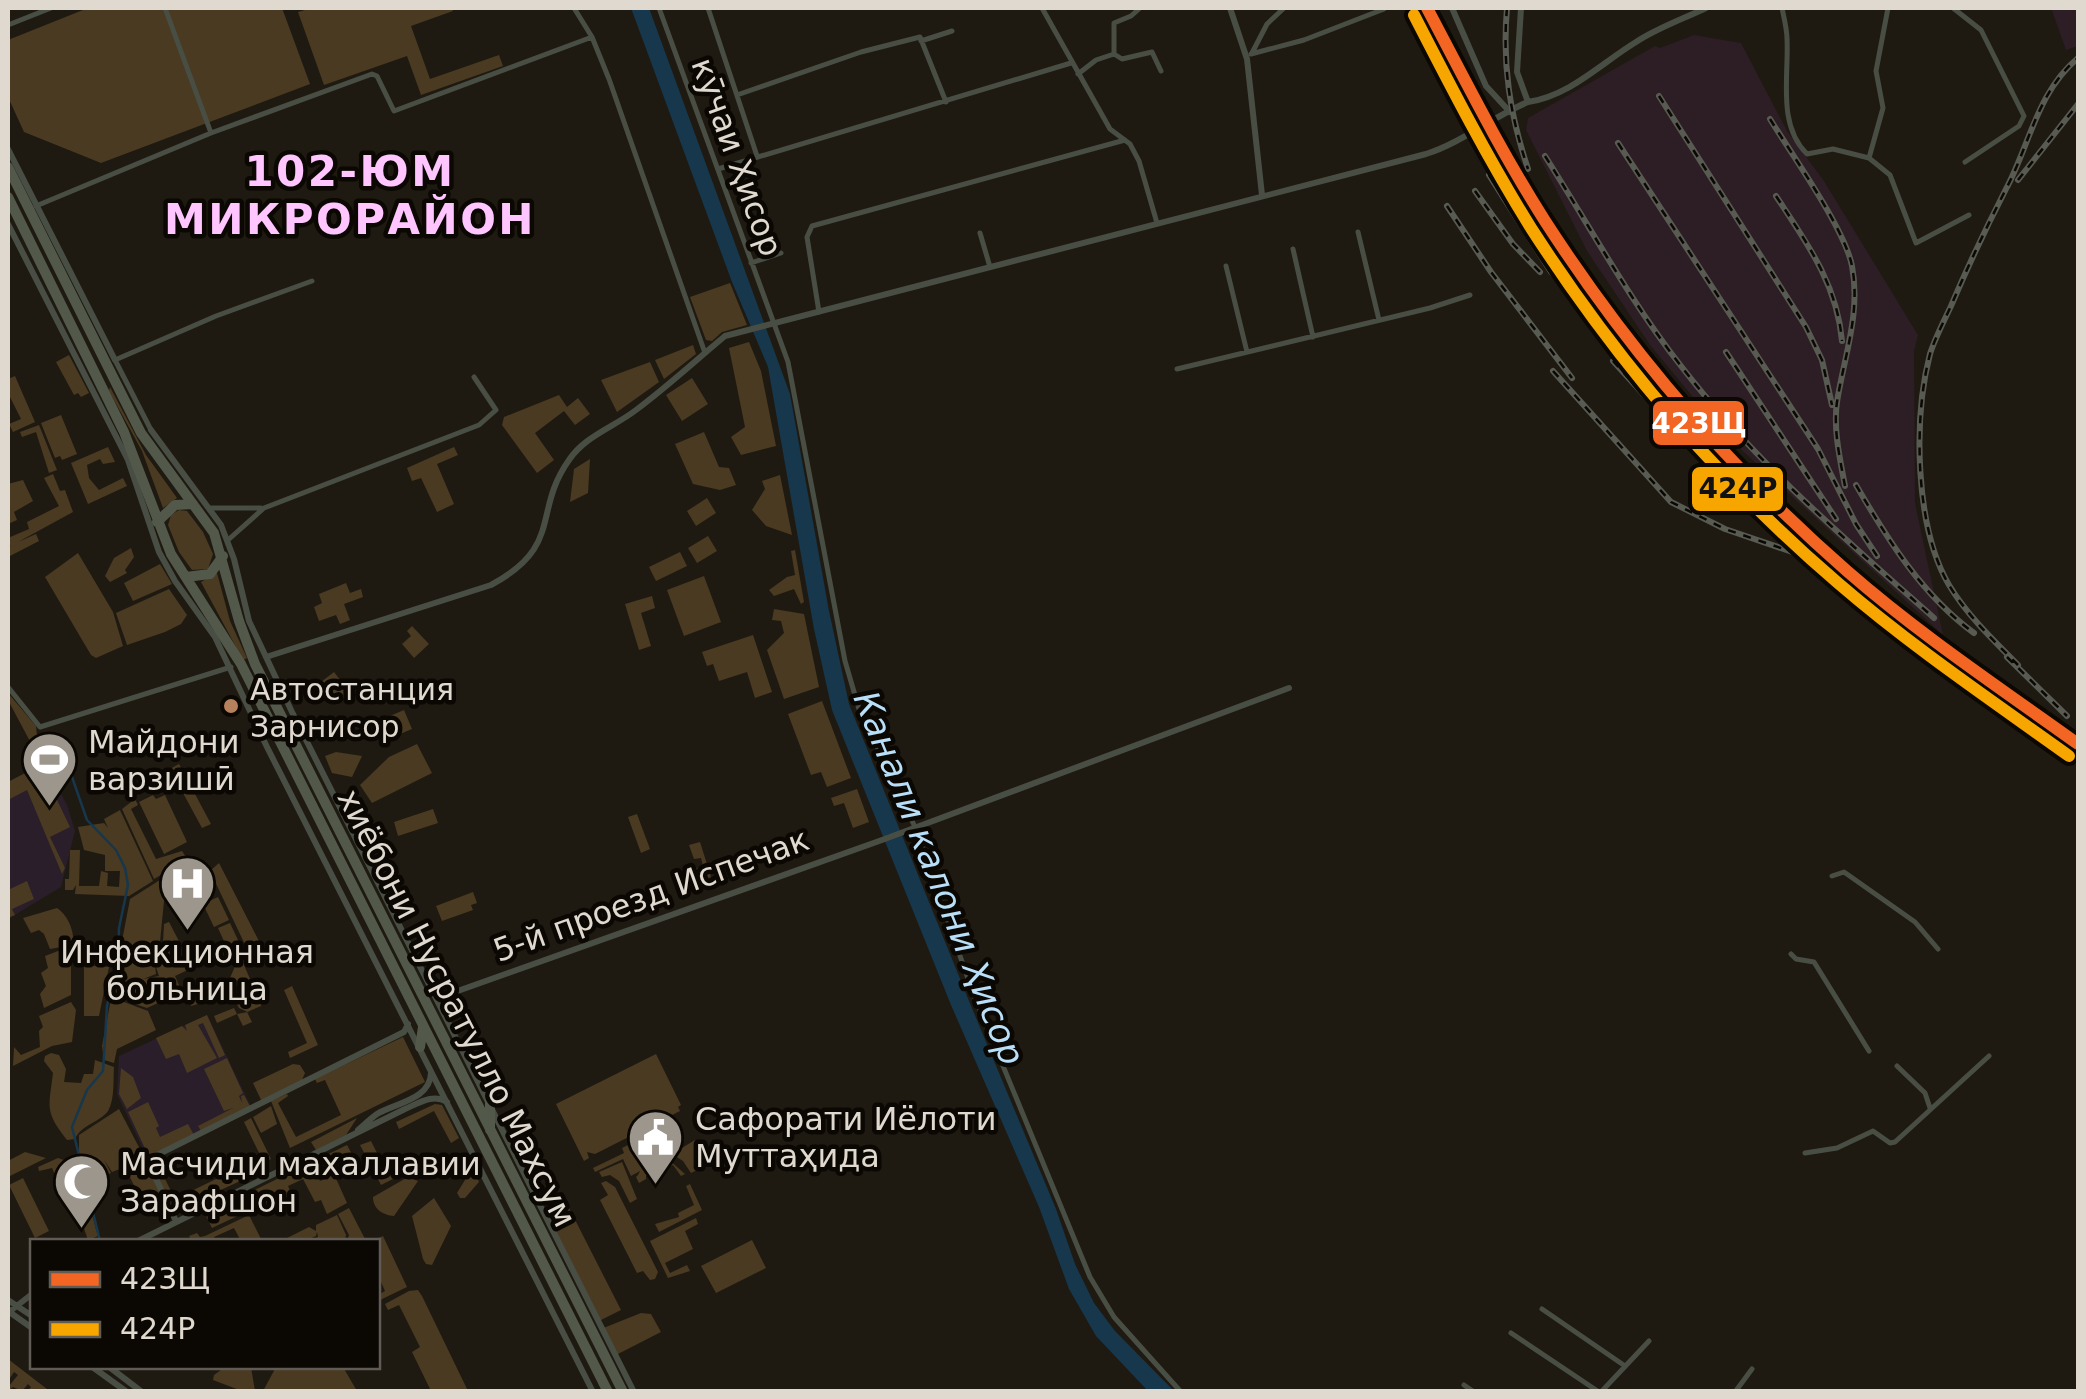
<svg xmlns="http://www.w3.org/2000/svg" width="2086" height="1399" font-family="'DejaVu Sans',sans-serif">
<style>
.industrial{fill:#2d1d25}
.education{fill:#291e29}
.green{fill:#4a3a21}
.water{fill:#16374c}
.lines{fill:none;stroke-linecap:round;stroke-linejoin:round}
.stream{stroke:#16374c;stroke-width:2.5}
.minor{stroke:#484e43;stroke-width:5}
.tertiary{stroke:#484e43;stroke-width:6}
.trunk{stroke:#52594b;stroke-width:10}
.rail-casing{stroke:#585b52;stroke-width:6}
.rail{stroke:#0b0703;stroke-width:2.5;stroke-dasharray:8;stroke-linecap:butt}
.rail-1-casing{stroke:#0b0703;stroke-width:20}
.rail-2-casing{stroke:#0b0703;stroke-width:20}
.rail-1{stroke:#f26522;stroke-width:12}
.rail-2{stroke:#f7a600;stroke-width:12}
.bus-dot{fill:#b6815c;stroke:#0b0703;stroke-width:4}
.labels{text-anchor:middle;dominant-baseline:central;stroke-width:9;stroke-linejoin:round;paint-order:stroke}
.bus-label{font-size:30px;fill:#e0d9cf;stroke:#0b0703;text-anchor:start}
.street-label{font-size:32px;fill:#e0d9cf;stroke:#0b0703}
.poi-label{font-size:32px;fill:#e0d9cf;stroke:#0b0703;text-anchor:start}
.water-label{font-size:35px;font-style:italic;fill:#b9def8;stroke:#0b0703}
.district-label{font-size:42px;font-weight:bold;letter-spacing:2.5px;fill:#fec5ff;stroke:#0b0703}
.line-badge{stroke:#0b0703;stroke-width:4}
.badge-label{font-size:28px;text-anchor:middle;font-weight:bold;fill:#fff}
.pale-badge-label{font-size:28px;text-anchor:middle;font-weight:bold;fill:#111}
</style>
<rect width="100%" height="100%" fill="#1f1a11"/>
<!-- industrial -->
<path class="industrial" d="M2051 8H2078V46L2066 50Z
M1694 35 1741 43 1787 131 1824 181 1918 335 1914 351 1915 503 1943 635 1721 431 1650 345 1587 251 1526 130 1528 118 1655 46 1660 48Z"/>
<!-- education -->
<path class="education" d="M45 764 67 805 75 831 61 887 8 919V782Z
M207 1015 251 1107 148 1159 117 1094 119 1056Z"/>
<!-- green -->
<path class="green" d="M88 8H282L310 84 101 163 24 132 8 97V40Z
M312 8H452L453 11 411 26 430 79 499 55 503 66 421 95 407 56 324 85 298 12Z
M730 283 747 325 722 332 712 341 706 340 690 297Z
M749 342 761 371 776 446 741 455 731 437 745 427 729 348Z
M693 345 696 354 664 379 655 360Z
M69 355 89 393 81 397 78 393 74 395 56 362Z
M650 362 659 382 617 412 601 380Z
M15 376 35 422 13 432 9 424 21 419 8 393V379Z
M692 378 708 404 682 421 666 395Z
M110 387 146 455 177 498 163 508 142 451 109 391Z
M559 395 567 407 578 398 590 414 575 425 564 411 535 433 554 460 537 473 502 425 504 417Z
M61 415 77 454 62 460 60 456 55 458 41 423Z
M39 425 57 470 49 473 36 432 22 437 20 432Z
M704 432 719 467 729 468 736 485 720 490 693 484 675 444Z
M108 447 115 462 103 464 100 459 87 465 89 478 99 490 123 478 127 486 88 504 71 463Z
M454 447 458 455 437 464 454 504 437 512 421 478 412 481 407 468Z
M590 459 588 493 570 502 574 469Z
M53 474 60 491 65 490 73 512 18 542 36 534 39 541 8 557V547L11 546 8 545V538L29 529 27 522 59 506 44 478Z
M780 475 792 535 766 526 752 510 765 489 762 481Z
M23 480 33 501 14 512 17 520 8 524V484Z
M707 498 716 513 696 526 687 511Z
M179 510 187 511 203 532 213 554 208 569 192 570 179 552 168 525 171 515Z
M708 536 717 551 697 563 688 548Z
M131 548 134 557 125 570 127 573 110 582 105 576 114 558Z
M795 550 804 602 801 604 794 589 774 596 769 590 787 577 795 575 791 551Z
M680 552 687 566 656 581 649 567Z
M78 553 113 612 123 646 96 658 91 655 45 577Z
M160 564 172 584 133 601 124 583Z
M217 573 230 621 247 658 243 660 201 582Z
M704 576 721 622 684 636 667 590Z
M346 583 350 593 361 589 363 597 344 604 350 620 340 624 336 615 319 621 314 607 322 603 319 594Z
M169 589 187 615 181 624 165 632 127 645 116 613Z
M652 596 655 608 641 613 651 646 639 650 625 604Z
M774 609 804 614 819 687 784 699 767 650 784 633 781 621 772 620Z
M412 626 429 644 414 658 402 644 411 636 407 631Z
M753 635 772 692 755 698 747 672 719 681 713 664 707 666 702 652Z
M334 672 350 693 343 698 339 693 332 697 321 682Z
M8 693 36 726 38 745 33 747 8 700Z
M822 701 851 778 827 787 821 772 811 775 788 714Z
M404 710 412 729 388 739 380 720Z
M417 744 432 773 372 803 360 785 389 757Z
M336 752 362 756 352 777 332 773 325 756Z
M179 764 211 824 202 828 170 769Z
M27 772 34 787 48 781 70 827 50 837 65 868 62 874 27 790 8 800V782Z
M857 789 869 822 853 828 844 803 834 806 831 798Z
M153 795 156 799 165 795 187 842 164 854 139 802Z
M135 799 138 805 131 809 156 859 182 851 192 866 167 878 161 875 154 879 122 809Z
M433 809 438 823 398 836 394 822Z
M120 810 153 881 129 896 75 894 76 885 73 890H65V879H69L70 850H80L79 886H99L101 871 108 873 107 886 119 887 120 871H105V855L84 850 78 827 104 823 108 828 104 819Z
M637 814 650 849 641 853 628 817Z
M700 842 711 877 685 886 681 874 703 866 701 858 694 859 689 845Z
M219 863 262 947 249 953 210 871Z
M163 878 166 881 158 962 155 965 156 974 143 979 159 976 156 967 162 962 164 924 169 922 181 945 170 952 182 947 192 968 175 976 182 992 147 1008 126 1001 125 979 124 1002 148 1011 156 1030 117 1049 114 1063 104 1060 102 1046 130 899Z
M27 881 34 899 12 909 15 915 8 918V890Z
M473 892 477 903 471 905 473 910 442 921 436 906Z
M218 897 229 920 214 927 203 904Z
M57 908C68 915 75 932 73 945L50 949 44 934 39 930 31 933 23 918Z
M230 923 245 955 233 961 218 928Z
M58 951 71 952V995L44 1008 40 994 46 986 41 973 48 968 45 956Z
M247 958 249 962 244 965 250 979 211 1000 191 1006 192 1002 227 985 236 964Z
M84 965 109 967 99 1016H84Z
M263 982 261 1006 247 1012 252 1022 243 1026 237 1014 217 1023 214 1016 234 1008 237 1014 248 1012 239 1008 233 997Z
M292 986 318 1045 290 1058 288 1052 307 1043 284 990Z
M71 1002 76 1010 72 1042 52 1046 13 1066 14 1047 21 1055 40 1047 39 1031 43 1027 39 1016Z
M207 1015 225 1055 219 1058 203 1023 198 1025 217 1058 187 1073 179 1054 166 1059 156 1038 182 1026 187 1031 185 1025Z
M403 1037 425 1082 290 1148 271 1101 287 1094 288 1096 278 1103 296 1137 341 1115 325 1080 317 1083 315 1079Z
M51 1053 59 1055 66 1069 64 1082 81 1083 84 1074H93L95 1060 114 1067C113 1080 115 1099 108 1111 99 1123 82 1124 75 1139L67 1140C44 1111 49 1107 53 1073L44 1061 45 1056Z
M656 1054 681 1105 678 1107 680 1111 595 1154 587 1152 589 1158 584 1161 556 1104Z
M227 1058 243 1093 239 1096 242 1103 241 1096 244 1095 250 1106 201 1131 198 1126 233 1108 224 1111 204 1069Z
M293 1064 300 1065 305 1073 301 1082 262 1102 253 1083Z
M121 1068 133 1077 141 1098 127 1109 119 1094Z
M148 1102 159 1126 156 1128 160 1137 188 1124 194 1135 149 1157 128 1112Z
M435 1104 442 1105 459 1138 451 1143 434 1111 399 1129 396 1122Z
M271 1106 277 1124 261 1133 253 1117Z
M119 1109 166 1199 154 1205 149 1196 141 1200 125 1167 112 1172 104 1160 111 1173 86 1185 79 1155V1135Z
M251 1118 271 1159 257 1166 260 1172 186 1206 183 1202 172 1207 149 1161 160 1155 162 1160 157 1163 175 1199 261 1157 244 1122Z
M357 1118 346 1135 316 1150 311 1142Z
M658 1130 669 1153 665 1155 657 1138 636 1148 643 1165 641 1168 646 1170 668 1159 685 1174 681 1176 673 1165 646 1176V1179L639 1183 636 1177 638 1175 640 1171 631 1176 623 1159 595 1172 593 1168 624 1153 622 1148Z
M695 1140 707 1165 691 1173 683 1161 672 1154Z
M371 1141 383 1165 400 1157 407 1172 381 1185 360 1145Z
M347 1145 354 1158 324 1172 318 1162 319 1166 300 1175 315 1170 320 1181 334 1174 347 1203 327 1214 321 1200 315 1202 303 1179 288 1186 295 1202 285 1206 281 1198 284 1194 212 1228 205 1214Z
M25 1152 46 1158 8 1177V1161Z
M450 1157 471 1163 479 1182 465 1198H460L457 1193 465 1180 458 1170 429 1179 424 1170Z
M58 1158 78 1165 98 1236 88 1240 80 1217 73 1216 52 1168 39 1171 38 1167Z
M622 1162 637 1199 630 1203 619 1181 610 1175 602 1177 599 1172Z
M408 1177 418 1181 394 1216C383 1215 373 1209 373 1197Z
M23 1178 49 1231 35 1238 9 1185Z
M606 1181 615 1187 658 1272 655 1279 650 1280 643 1271 637 1273 600 1200 608 1195 601 1183Z
M690 1184 702 1210 659 1232 655 1224 679 1217 678 1213 694 1205 686 1186Z
M434 1198 451 1226 432 1265 426 1264 423 1259 412 1216Z
M349 1208 365 1239 366 1241H347L349 1235 338 1214Z
M569 1208 621 1310 597 1322 546 1220Z
M249 1215 262 1241H241L234 1228 214 1237 215 1241H192L189 1236 197 1233 200 1237 205 1236Z
M337 1215 346 1235 345 1241H309L318 1237 317 1232 316 1236 304 1241H281L309 1227 316 1231V1225Z
M696 1218 698 1224 685 1231 693 1249 665 1263 670 1273 687 1265 690 1271 668 1278 650 1241Z
M383 1236 407 1287 378 1301V1295L385 1291 378 1275V1242L372 1241Z
M752 1240 766 1268 716 1293 701 1266Z
M418 1290 422 1296 468 1391H431L412 1352 420 1347 399 1305 388 1310 385 1304 409 1291Z
M641 1313 651 1314 661 1332 614 1356 601 1329Z
M8 1359 47 1389 46 1391H28L31 1387 28 1384 22 1391 13 1387 8 1391V1387L18 1375 14 1372 8 1381Z
M225 1367H251L255 1391H242L213 1380 214 1375Z
M276 1367H343L357 1391H263Z"/>
<!-- water -->
<path class="water" d="M631 8H649L790 394 829 611 849 704 969 1001 1056 1209 1075 1264 1094 1303 1115 1331 1174 1391H1148L1096 1336 1069 1289 1039 1207 951 1005 832 710 814 629 768 367 732 282Z"/>
<g class="lines">
<!-- stream -->
<path class="stream" d="M46 734 72 777 87 820 116 850 125 868 128 885 119 928 118 961 107 1006 103 1071 87 1090 72 1127 100 1241"/>
<!-- minor -->
<path class="minor" d="M165 8 211 133
M574 8 592 37 609 79 705 353
M659 8 788 362 845 661 859 709 915 827 973 993 1090 1277 1114 1317 1181 1392
M708 8 757 156
M1042 8 1110 129 1130 144 1139 161 1157 223
M1782 8C1784 18 1787 29 1787 39 1789 76 1777 125 1807 154L1833 149 1869 158
M1888 8 1876 71 1883 108 1869 158 1890 175 1916 243 1969 215
M1953 8 1981 30 2024 116 2019 126 1965 162
M8 25 51 8
M921 41 952 31
M1252 53 1267 24 1284 8
M1114 54V23L1131 16 1140 8
M1251 54 1304 40 1384 9
M1078 74 1096 60 1114 54 1122 59 1152 52 1161 71
M737 95 861 52 920 37 946 102
M718 169 1071 63
M36 206 211 133 372 74 377 76 394 111 592 37
M1358 232 1379 320
M980 233 990 267
M1293 249 1313 337
M751 263 781 253
M1226 266 1247 352
M819 312 807 237 812 226 1125 140
M1177 369 1430 308 1470 295
M151 430 115 360 216 316 312 281
M211 508H261
M228 540 264 508 479 425 496 410 474 377
M8 687 40 727 231 667
M1832 876 1844 872 1915 922 1938 949
M1791 954 1796 959 1814 962 1869 1051
M1897 1066 1925 1093 1930 1108
M1805 1153 1837 1148 1873 1131 1890 1143 1895 1142 1989 1056
M1542 1309 1625 1366
M1511 1333 1599 1392
M1464 1385 1474 1392
M1601 1392 1649 1341
M1735 1392 1752 1369"/>
<!-- tertiary -->
<path class="tertiary" d="M1230 8 1247 59 1262 195
M1452 8 1486 86 1510 112
M1521 8 1517 72 1528 102C1571 95 1600 64 1636 42 1657 28 1683 19 1706 8
M8 149 115 360
M8 224 128 460 159 552 175 581 215 637 267 747 593 1392
M151 430 221 525 234 559 249 621 292 712 634 1392
M266 657 491 585C564 546 532 512 569 460 585 436 614 427 636 410 667 387 695 361 725 336L1426 154C1463 142 1492 117 1528 102
M438 998 882 840 1289 688
M358 1130C364 1125 370 1119 377 1114 395 1103 430 1100 431 1073
M176 1221 147 1160 404 1032 408 1024
M136 1242 405 1109C419 1103 433 1093 447 1102
M8 1300 32 1316
M8 1311 32 1328
M9 1312 32 1294
M91 1366 127 1392
M108 1366 142 1392"/>
<!-- trunk -->
<path class="trunk" d="M8 167 141 433 214 533 239 621 255 664 623 1392
M8 197 124 432 171 554 241 664 608 1392
M157 522 175 505 193 504
M186 577 210 574 223 556
M420 1047 423 1027
M490 1100V1130"/>
<defs>
<path id="rail" d="M1434 8C1470 77 1502 149 1545 215 1629 344 1730 464 1847 565 1920 628 2000 683 2078 739
M1507 8C1502 65 1510 115 1528 169
M1659 96 1806 327 1822 360 1832 405
M1770 119C1792 155 1845 229 1852 266 1861 313 1844 357 1837 402 1833 429 1840 459 1845 486
M1618 143 1818 449 1856 524 1877 556
M1545 156C1589 225 1630 301 1681 366 1754 461 1845 539 1934 618
M1489 175 1551 272 1567 285 1639 370
M2018 180 2078 104
M1475 191 1513 244 1540 272
M1776 196C1807 243 1837 284 1842 341
M1447 206 1491 272 1572 378
M1726 352 1836 519
M1613 361 1677 431 1752 489
M1553 371 1671 502 1725 529 1816 560 1847 580
M1856 485C1888 540 1922 595 1974 633
M2007 657 2067 716
M2018 665C1993 640 1967 615 1949 585 1915 527 1913 419 1930 354 1935 338 1944 321 1951 306 1968 266 1986 228 2006 189 2030 144 2037 92 2078 58"/>
</defs>
<!-- rail casing -->
<use href="#rail" class="rail-casing"/>
<!-- rail -->
<use href="#rail" class="rail"/>
<defs>
<path id="rail-1" d="M1427 8C1465 80 1501 152 1545 221 1629 351 1730 469 1847 571 1919 634 2000 688 2078 744"/>
<path id="rail-2" d="M1414 15C1451 87 1488 159 1531 228 1616 360 1719 481 1838 583 1911 646 1991 700 2069 756"/>
</defs>
<!-- rail-1 casing -->
<use href="#rail-1" class="rail-1-casing"/>
<!-- rail-2 casing -->
<use href="#rail-2" class="rail-2-casing"/>
<!-- rail-1 -->
<use href="#rail-1" class="rail-1"/>
<!-- rail-2 -->
<use href="#rail-2" class="rail-2"/>
</g>
<!-- icons -->
<defs>
<symbol id="stadium-pin" viewBox="-11 -11 22 30"><path d="M0 17L-7.5 6A9.5 9.5 0 1 1 7.5 6Z" fill="#9c968c" stroke="#0b0703"/><path d="M0-5a6.5 5 0 1 0 0 10a6.5 5 0 1 0 0-10ZM-3.5-1.8h7v3.6h-7Z" fill="#fff"/></symbol>
<symbol id="hospital-pin" viewBox="-11 -11 22 30"><path d="M0 17L-7.5 6A9.5 9.5 0 1 1 7.5 6Z" fill="#9c968c" stroke="#0b0703"/><path d="M-5-5h3v3.5h4V-5h3V5h-3V1.5h-4V5h-3Z" fill="#fff"/></symbol>
<symbol id="civic-pin" viewBox="-11 -11 22 30"><path d="M0 17L-7.5 6A9.5 9.5 0 1 1 7.5 6Z" fill="#9c968c" stroke="#0b0703"/><path d="M-.6-6.5H3V-4.5H.6V-3L4-1V1h2V6H-6V1h2V-1L-.6-3ZM-1.2 2.5V6h2.4V2.5Z" fill="#fff"/></symbol>
<symbol id="mosque-pin" viewBox="-11 -11 22 30"><path d="M0 17L-7.5 6A9.5 9.5 0 1 1 7.5 6Z" fill="#9c968c" stroke="#0b0703"/><path d="M3.5-4.9A6 6 0 1 0 3.5 4.9A5 5 0 1 1 3.5-4.9Z" fill="#fff"/></symbol>
</defs>
<g fill-rule="evenodd">
<use href="#stadium-pin" x="18" y="728" width="63" height="86"/>
<use href="#hospital-pin" x="156" y="852" width="63" height="86"/>
<use href="#civic-pin" x="624" y="1106" width="63" height="86"/>
<use href="#mosque-pin" x="50" y="1150" width="63" height="86"/>
</g>
<!-- markers -->
<circle class="bus-dot" cx="231" cy="706" r="9"/>
<g class="labels">
<!-- bus labels -->
<g class="bus-label">
<text x="250" y="689">Автостанция<tspan x="250" dy="37">Зарнисор</tspan></text>
</g>
<!-- street labels -->
<g class="street-label">
<text transform="translate(737 157) rotate(70)">кӯчаи Ҳисор</text>
<text transform="translate(651 895) rotate(-20)">5-й проезд Испечак</text>
<text transform="translate(457 1008) rotate(63)">хиёбони Нусратулло Махсум</text>
</g>
<!-- poi labels -->
<g class="poi-label">
<text x="88" y="742">Майдони<tspan x="88" dy="37">варзишӣ</tspan></text>
<text x="187" y="952" text-anchor="middle">Инфекционная<tspan x="187" dy="37">больница</tspan></text>
<text x="695" y="1119">Сафорати Иёлоти<tspan x="695" dy="37">Муттаҳида</tspan></text>
<text x="120" y="1164">Масчиди махаллавии<tspan x="120" dy="37">Зарафшон</tspan></text>
</g>
<!-- water labels -->
<g class="water-label">
<text transform="translate(939 878) rotate(68)">Канали калони Ҳисор</text>
</g>
<!-- district labels -->
<g class="district-label">
<text x="350" y="171">102-ЮМ<tspan x="350" dy="48">МИКРОРАЙОН</tspan></text>
</g>
</g>
<g class="line-badge">
<rect x="1651" y="399" width="95" height="48" rx="10" fill="#f26522"/>
<rect x="1690" y="465" width="95" height="48" rx="10" fill="#f7a600"/>
</g>
<g class="badge-label">
<text x="1699" y="433">423Щ</text>
</g>
<g class="pale-badge-label">
<text x="1738" y="498">424Р</text>
</g>
<!-- border -->
<rect width="2086" height="1399" fill="none" stroke="#e0d9cf" stroke-width="20"/>
<!-- legend -->
<rect x="30" y="1239" width="350" height="130" fill="#0b0703" stroke="#605b55" stroke-width="2.5"/>
<rect x="50" y="1272" width="50" height="15" fill="#f26522" stroke="#605b55" stroke-width="2.5"/>
<text x="120" y="1289" font-size="30" fill="#e0d9cf">423Щ</text>
<rect x="50" y="1322" width="50" height="15" fill="#f7a600" stroke="#605b55" stroke-width="2.5"/>
<text x="120" y="1339" font-size="30" fill="#e0d9cf">424Р</text>
</svg>
